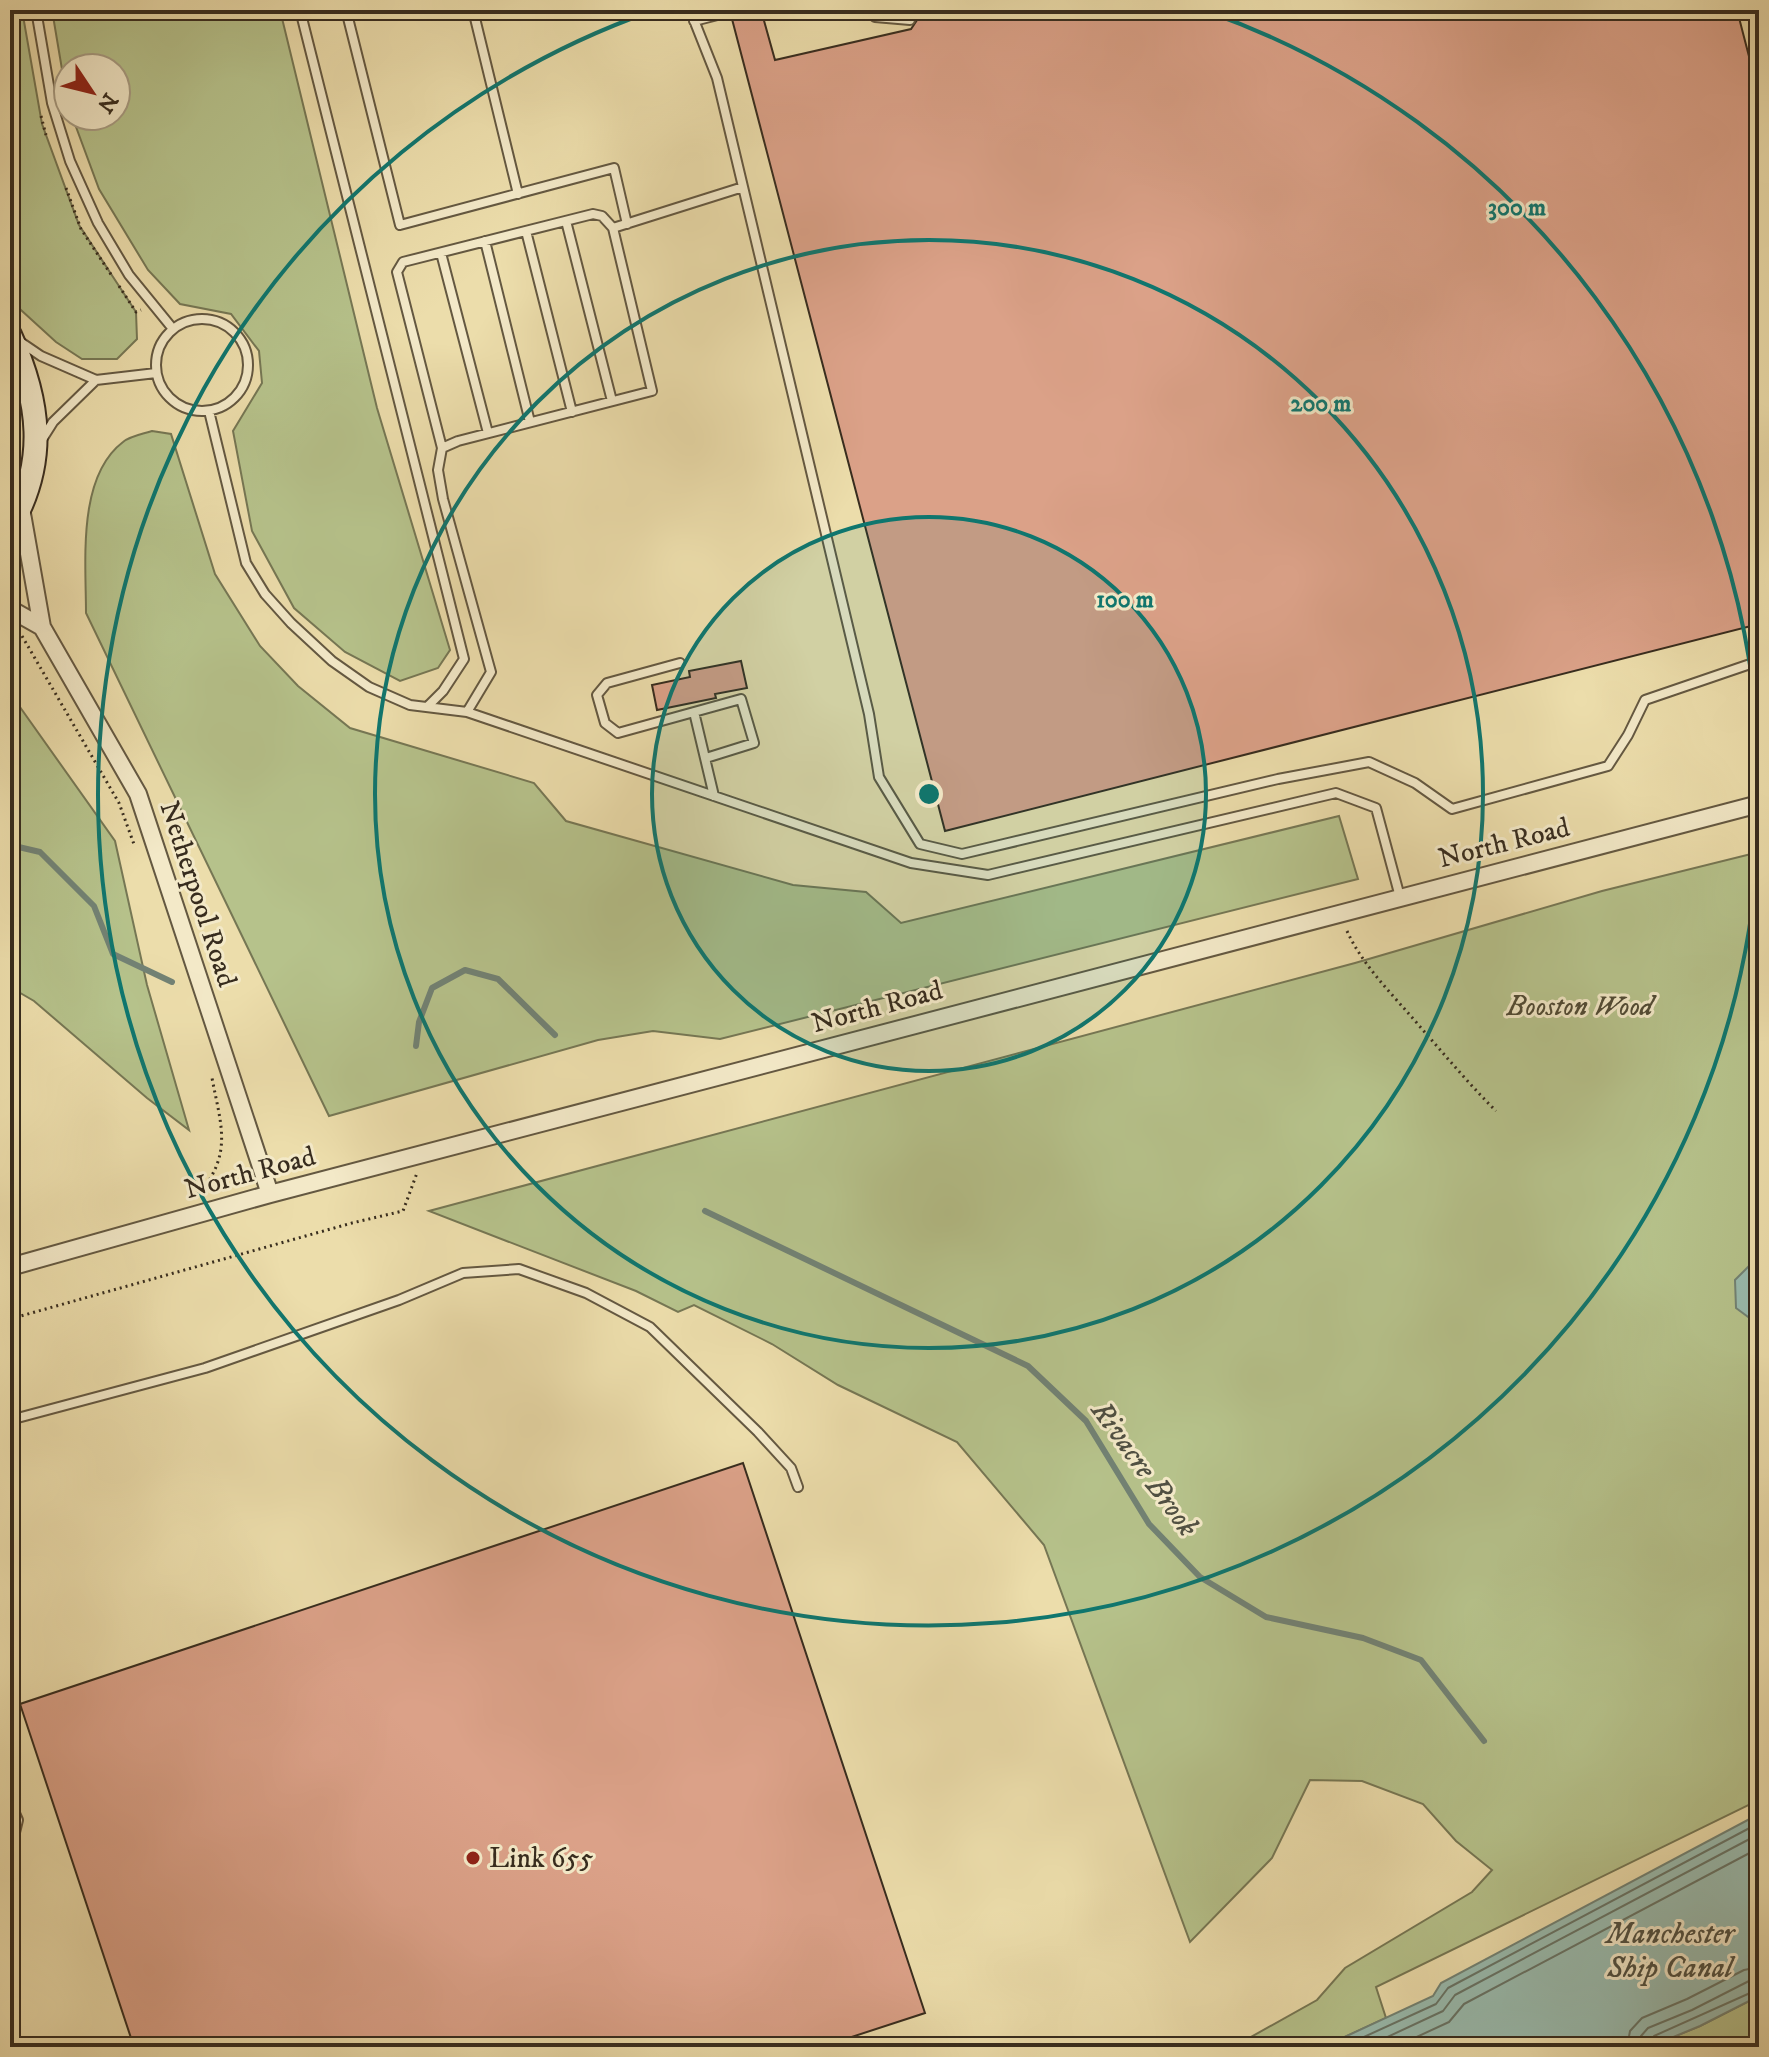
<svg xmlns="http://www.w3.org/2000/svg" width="1769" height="2057" font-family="'IM FELL DW Pica',serif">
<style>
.green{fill:#b6c28b;stroke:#767754;stroke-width:2}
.water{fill:#99bbae;stroke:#728274;stroke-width:2}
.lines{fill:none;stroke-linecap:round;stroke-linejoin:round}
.shore{stroke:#687466;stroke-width:2}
.stream{stroke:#728274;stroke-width:6}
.building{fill:#dba188;stroke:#372c1e;stroke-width:2}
.lane-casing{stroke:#645841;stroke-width:12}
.street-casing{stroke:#645841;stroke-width:20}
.secondary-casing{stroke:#372c1e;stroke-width:26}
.path{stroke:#372c1e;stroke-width:3;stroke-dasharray:2 4;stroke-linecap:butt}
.lane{stroke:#f3e9c8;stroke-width:8}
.street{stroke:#f3e9c8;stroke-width:16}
.secondary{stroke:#f3e9c8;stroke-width:22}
.ring{fill:none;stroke:#0f766e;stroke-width:4}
.poi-dot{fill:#8f2418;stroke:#f3e9c8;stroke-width:3}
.labels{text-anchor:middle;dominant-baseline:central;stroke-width:6;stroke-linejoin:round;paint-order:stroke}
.street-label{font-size:28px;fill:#372c1e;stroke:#f3e9c8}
.park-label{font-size:28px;font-style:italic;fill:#504a34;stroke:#f3e9c8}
.poi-label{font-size:28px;fill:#372c1e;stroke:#f3e9c8;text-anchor:start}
.water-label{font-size:30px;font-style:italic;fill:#505042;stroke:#f3e9c8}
.centre{fill:#0f766e;stroke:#f3e9c8;stroke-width:4}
.ring-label{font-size:24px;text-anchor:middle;font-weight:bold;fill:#0f766e;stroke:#f3e9c8;stroke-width:6;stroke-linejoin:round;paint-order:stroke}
</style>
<rect width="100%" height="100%" fill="#ecddab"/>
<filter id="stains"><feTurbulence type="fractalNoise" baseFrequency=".0025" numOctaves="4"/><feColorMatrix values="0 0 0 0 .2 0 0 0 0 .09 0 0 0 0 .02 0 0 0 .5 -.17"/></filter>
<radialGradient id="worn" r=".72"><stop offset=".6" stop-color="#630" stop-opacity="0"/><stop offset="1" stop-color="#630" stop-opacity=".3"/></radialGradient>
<!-- green -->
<path class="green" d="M10 10H22L42 124 79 225 136 312 137 339 117 359H82L56 342 10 300Z
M52 10H280L377 408 450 650 438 668 400 681 345 652 294 608 252 531 233 431 262 383 259 351 231 314 180 304 148 270 99 189 72 116H116V68H68V105Z
M152 431 171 434 215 574 260 646 298 686 350 728 534 783 566 821 793 885 866 892 901 923 1339 816 1358 879 720 1039 653 1031 598 1040 329 1116 86 613C86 561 77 477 123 442 130 436 143 434 152 431Z
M10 693 115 841 147 985 189 1130 147 1098 34 1001 10 987Z
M1759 852V1800L1376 1987 1386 2018 1323 2047H1233L1317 2000 1345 1968 1472 1892 1492 1870 1456 1841 1423 1804 1362 1781 1310 1780 1272 1858 1190 1942 1044 1545 957 1442 838 1385 772 1344 694 1305 678 1312 636 1291 429 1211 1355 963 1602 891Z
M1759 1996V2047H1649L1700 2026Z"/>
<!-- water -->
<path class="water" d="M1759 1256V1325L1736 1308 1735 1280Z
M1759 1814V1996L1700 2026 1649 2047H1323L1433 1996 1441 1983Z"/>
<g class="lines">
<!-- shore -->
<path class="shore" d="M1342 2047 1436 2004 1448 1988 1759 1823
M1366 2047 1443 2011 1455 1995 1759 1834
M1395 2047 1449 2022 1464 2004 1759 1848
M1627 2047 1630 2031 1642 2018 1687 1999 1744 1970 1759 1967
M1639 2047 1641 2036 1648 2028 1692 2010 1749 1981 1759 1979
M1649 2047 1650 2041 1654 2036 1759 1989"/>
<!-- stream -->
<path class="stream" d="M10 845 40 852 94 906 113 954 172 982
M416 1046 419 1022 432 988 465 970 498 979 555 1035
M705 1211 1028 1366 1086 1421 1149 1524 1200 1577 1266 1617 1363 1638 1421 1660 1484 1741"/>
</g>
<!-- building -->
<path class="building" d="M744 10H761L775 60 911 29 917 20 909 10H1737L1759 95V624L945 831 732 19 741 15Z
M741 661 747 688 715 694 716 698 657 710 652 685 690 677 689 671Z
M743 1463 925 2013 821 2047H134L20 1704Z"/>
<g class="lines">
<defs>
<path id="lane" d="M36 10 52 103 70 161 98 223 129 275 173 329
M300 10 464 659 443 691 427 707
M346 10 400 225 614 168 627 224
M473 10 518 194
M690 10 717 78 869 714 879 777 920 844 962 854 1278 779 1369 762 1415 783 1452 809 1608 766 1628 735 1645 700 1759 661
M872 10 875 17 910 20
M694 21 737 10
M566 221 612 401
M613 228 743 187
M526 231 572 412
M485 241 530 422
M441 253 488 433
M156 365a46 46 0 1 1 92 0a46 46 0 1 1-92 0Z
M19 341 41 356 96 380 156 373
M209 411 246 563 265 594 291 623 332 661 369 687 410 705 467 712 491 672 443 499 438 470 442 448 458 441 652 391 613 228 602 216 593 214 403 262 397 272 442 448
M41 441 53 422 96 380
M680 663 607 683 597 695 605 723 618 733 694 712 714 796
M467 712 911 863 988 875 1336 793 1376 808 1400 897
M694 712 741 699 754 743 706 758
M10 1420 205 1368 399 1300 463 1273 519 1269 586 1293 650 1327 758 1432 791 1468 798 1487
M10 1802 18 1820 10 1853"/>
<path id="street" d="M21 508 42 627 138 794 270 1194
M10 609 42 627
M10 1267 270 1194 1759 804"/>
<path id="secondary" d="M10 335C40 401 48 462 10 527"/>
</defs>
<!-- lane casing -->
<use href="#lane" class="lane-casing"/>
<!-- street casing -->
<use href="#street" class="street-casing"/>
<!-- secondary casing -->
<use href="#secondary" class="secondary-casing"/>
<!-- path -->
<path class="path" d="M41 116 46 135
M66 188 81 229 112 276
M119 286 136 312 141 310
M22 636 119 803 135 847
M1347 931C1361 962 1387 989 1409 1014 1438 1047 1465 1080 1496 1111
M199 1194C233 1153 221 1126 212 1078
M10 1319 352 1223 403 1211 417 1173"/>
<!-- lane -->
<use href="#lane" class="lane"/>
<!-- street -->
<use href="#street" class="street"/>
<!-- secondary -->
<use href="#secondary" class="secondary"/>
</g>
<!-- distance rings -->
<circle cx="929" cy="794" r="277" fill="#0f766e" fill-opacity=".12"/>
<g class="ring">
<circle cx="929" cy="794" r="277"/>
<circle cx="929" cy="794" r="554"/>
<path d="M1759 837A831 831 0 1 1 652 11M1206 11A831 831 0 0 1 1759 751"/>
</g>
<!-- markers -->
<circle class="poi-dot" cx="473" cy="1858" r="8"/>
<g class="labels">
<!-- street labels -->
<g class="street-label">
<text transform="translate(1504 843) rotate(-14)">North Road</text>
<text transform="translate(198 894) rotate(72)">Netherpool Road</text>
<text transform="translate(877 1007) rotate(-15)">North Road</text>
<text transform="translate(250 1173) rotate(-15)">North Road</text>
</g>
<!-- park labels -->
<g class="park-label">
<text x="1580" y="1006">Booston Wood</text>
</g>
<!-- poi labels -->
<g class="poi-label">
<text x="489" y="1858">Link 655</text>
</g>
<!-- water labels -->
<g class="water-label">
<text transform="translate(1144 1469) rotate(54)">Rivacre Brook</text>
<text x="1670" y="1934">Manchester<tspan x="1670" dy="34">Ship Canal</tspan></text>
</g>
</g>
<circle cx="929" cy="794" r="12" class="centre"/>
<g class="ring-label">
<text x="1517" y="215">300 m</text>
<text x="1321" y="411">200 m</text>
<text x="1125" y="607">100 m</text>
</g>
<!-- margin -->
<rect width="1769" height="2057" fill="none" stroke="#ecddab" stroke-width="40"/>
<rect x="12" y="12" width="1745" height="2033" fill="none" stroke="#372c1e" stroke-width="4"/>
<rect x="20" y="20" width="1729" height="2017" fill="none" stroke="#372c1e" stroke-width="2"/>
<!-- north arrow -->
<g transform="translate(92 92) rotate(125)"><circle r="38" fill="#f3e9c8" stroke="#a89d84" stroke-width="2"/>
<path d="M0-6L14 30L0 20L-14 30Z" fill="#8f2418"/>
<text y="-12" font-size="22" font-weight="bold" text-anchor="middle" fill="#372c1e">N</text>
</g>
<rect width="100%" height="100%" filter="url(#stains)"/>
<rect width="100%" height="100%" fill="url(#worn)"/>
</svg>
